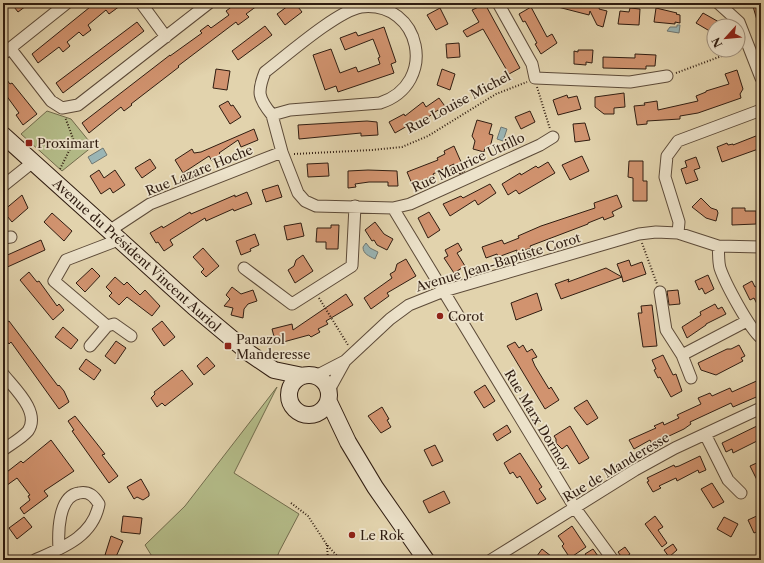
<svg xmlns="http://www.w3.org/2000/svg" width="764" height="563" font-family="'Libre Caslon Text',serif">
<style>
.green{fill:#b4bc89;stroke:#726c4d}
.water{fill:#9ab5b5;stroke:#707873}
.building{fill:#d1936f;stroke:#301d11}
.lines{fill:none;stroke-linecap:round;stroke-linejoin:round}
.street-casing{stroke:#5c4a38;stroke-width:13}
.secondary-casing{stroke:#301d11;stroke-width:18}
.path{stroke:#301d11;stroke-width:2;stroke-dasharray:1 2;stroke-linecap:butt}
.street{stroke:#ece2ca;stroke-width:11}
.secondary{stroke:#ece2ca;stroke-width:16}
.poi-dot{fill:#8f2418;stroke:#ece2ca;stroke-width:1.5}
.labels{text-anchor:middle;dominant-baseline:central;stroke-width:3.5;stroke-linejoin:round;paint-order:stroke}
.street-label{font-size:13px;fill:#301d11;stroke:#ece2ca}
.poi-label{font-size:13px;fill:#301d11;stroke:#ece2ca;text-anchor:start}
</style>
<rect width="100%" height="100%" fill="#e2d3ad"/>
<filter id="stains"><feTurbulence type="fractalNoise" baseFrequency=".005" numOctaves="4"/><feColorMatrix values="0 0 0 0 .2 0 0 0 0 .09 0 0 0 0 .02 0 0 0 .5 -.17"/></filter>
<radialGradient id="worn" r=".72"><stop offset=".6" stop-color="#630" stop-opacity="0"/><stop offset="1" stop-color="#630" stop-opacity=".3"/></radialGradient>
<!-- green -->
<path class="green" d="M47 111 71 119 93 146 62 171 21 134Z
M277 387 234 473 299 514 279 552 276 560H151L153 558 145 545 185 506Z"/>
<!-- water -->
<path class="water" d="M677 25H680L679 33 667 31 670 27H677Z
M501 127 507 129 503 141 497 139Z
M103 148 107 155 92 164 88 157Z
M366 243 370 248 378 252 375 259C369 256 363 254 363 247Z"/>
<!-- building -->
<path class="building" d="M11 3H30L18 12Z
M95 3H124L109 14 106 10 88 25 91 30 83 36 79 32 67 42 70 46 63 52 59 47 38 63 32 54Z
M240 3H261L246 14 249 17 238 25 236 22 178 66 179 67 131 104 132 105 124 111 121 107 89 133 82 123 170 55V56L202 33 200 31 208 25 211 28 229 15 226 11 234 5 235 7Z
M292 3H295L302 12 285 25 277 14Z
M554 3H592L600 6 599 9 607 11 603 27 597 25 590 11 589 15 554 6Z
M752 3H761V27H759Z
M485 4 520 68 509 74 483 29 467 37 463 31 479 22 472 10Z
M531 7 547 37 552 34 557 43 541 54 535 44 537 43 525 21 523 22 519 14Z
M440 8 448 24 436 30 427 15Z
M630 8 640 9 639 25 618 24 620 11 629 12Z
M656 8 677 13 676 14 680 15V23L675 22V24L654 22Z
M703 13 719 22 717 26H714L713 33 696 23Z
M137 22 144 31 63 93 56 83Z
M265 26 272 35 238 60 232 51Z
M384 27 396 62 391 64 394 73 338 92 336 86 325 90 313 55 331 49 340 73 356 67 358 72 380 64 378 58 380 57 373 39 345 50 340 38 356 32 358 36Z
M459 43 460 57 447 58 446 44Z
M578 50H593L592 63 586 62V65L574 64V51L578 52Z
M635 54 656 55 655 66H646V69L603 68V57L635 58Z
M216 69 230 71 227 90 213 88Z
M442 69 455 74 450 90 437 85Z
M737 70 743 89 740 94 741 98 698 113 680 116V119L647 121V124L637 125 634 106 645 105 644 103 657 101 658 110 698 101 696 96 706 92V91L729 84 725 74Z
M3 75 10 84 12 83 37 114 23 125 16 115 19 113 3 91Z
M624 93 625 107 614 108V114H604L595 107V97Z
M567 95 568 98 577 96 581 109 558 115 553 100Z
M439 98 447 109 441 113 438 110 420 123 419 122 410 127 409 125 395 133 389 122 404 114 405 116 423 102 426 107Z
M228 101 231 106 233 105 241 117 230 124 219 106Z
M530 111 535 122 521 129 515 117Z
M477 120 492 124 489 134 493 135 490 148 485 147 484 152 473 149 475 141 472 136Z
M367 121 377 122 378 135 361 136V133L299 139 298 125Z
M585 123 590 140 575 142 573 124Z
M254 129 258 140 241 147 238 140 219 153 221 155 212 161 209 156 183 173 175 160 192 149 194 153 201 152Z
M761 134V148L722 162 717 147 727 143 728 145 733 144V145Z
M454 146 465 171 459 174 454 164 433 174 434 176 412 184 407 172 438 160 437 158 445 154 444 151Z
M582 156 589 171 570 180 562 165Z
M696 157 700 168 694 170 698 180 686 184 681 169 687 167 685 161Z
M150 159 156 168 142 178 135 168Z
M629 161H643V181H647V201H633V178L628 177Z
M548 162 555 173 519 194 516 190 508 195 502 184 520 173 521 175 536 166 538 168Z
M328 163 329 176 308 177 307 164Z
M99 170 104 178 115 170 125 185 113 193 110 188 101 194 90 176Z
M368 170 397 171 398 186H388V182H369L355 184 356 187 348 188V171Z
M490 184 496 193 478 205 475 200 450 216 443 204 461 196 463 198Z
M278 185 282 197 266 202 262 190Z
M247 192 252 204 234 211 233 209 206 221 205 218 170 240 173 245 164 251 158 242 156 243 150 233 162 226 163 228 190 212 191 214 235 195V197Z
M22 195 28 208 12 222 3 211Z
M617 195 622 207 612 212 614 216 604 220 603 217 588 223V224L530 246 531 248 517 253V250L498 257 497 254 486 258 482 247 502 240 504 244 519 238 518 236 541 226 595 208 594 203Z
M701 198 711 208 717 210 718 213 716 221 706 218 692 207Z
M732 208H745V211H756V224L732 225Z
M429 212 440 230 428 238 418 218Z
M52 213 72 231 64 241 44 222Z
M375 222 384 234 393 239 387 250 377 245 374 240 372 241 365 230Z
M301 223 304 236 287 240 284 226Z
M331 225H339L338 249H326V242H316L317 228H331Z
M255 234 259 245 250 249 251 251 241 255 236 241Z
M41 240 45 250 3 269V257Z
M458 243 462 250 457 253 465 266 454 273 444 258 448 256 445 250Z
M203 248 219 266 206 277 201 272 204 269 193 257Z
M303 255 313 271 295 283 288 270 294 266 296 260Z
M406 259 416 276 387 293 389 296 371 309 364 298 392 278 390 274 395 271 397 264Z
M629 260 631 266 642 262 646 274 623 282 622 277 561 299 555 284 569 279 568 282 606 268 622 277 617 264Z
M92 268 100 276 85 292 76 283Z
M29 272 37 282 39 281 57 306 59 304 64 310 53 320 20 280Z
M708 275 714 289 705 294 702 288 699 290 695 281Z
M115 277 124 285 127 282 140 295 145 290 160 306 152 316 127 297 119 305 109 296 112 293 106 287Z
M752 281 755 287 759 285 761 289V312L754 298 750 300 743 286Z
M232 287 241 294 253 290 257 301 248 304 244 309 243 318 231 315 233 308 224 306 230 299 226 295Z
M678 290 680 304 669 305 667 291Z
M537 293 542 310 516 320 511 303Z
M346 294 353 305 326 321 328 324 318 329 320 332 311 337 309 335 276 344 272 329 292 324 293 330Z
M715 304 718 309 722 307 726 314 706 324V325L687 338 682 327 701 315 700 312Z
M652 305 657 346 643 347 638 313H642L641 306Z
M3 316 7 322 9 321 58 386 59 385 64 391 69 402 59 409 11 342 9 344 3 336Z
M162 321 175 337 164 346 152 329Z
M63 327 78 340 71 349 55 337Z
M116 341 126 348 115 364 105 356Z
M515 342 519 348 523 345 527 352 532 349 537 357 532 359 535 366 549 389 551 387 559 400 545 409 507 346Z
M739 345 745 356 741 358 743 361 716 375 701 370 698 363 727 349H731Z
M663 355 673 375 676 374 682 391 671 397 660 377 658 378 654 370 656 369 652 360Z
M207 357 215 366 204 375 197 366Z
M86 359 101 370 94 380 79 369Z
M182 370 193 384 165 406 162 403 157 407 151 398 155 394 154 392Z
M761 379V395L733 407 731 403 690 422 691 424 684 429 652 444 650 440 634 449 629 440 656 428 654 426 663 422 664 425 679 418 677 415 701 404 698 398 710 393 712 396 730 388 732 392Z
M485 385 495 401 484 408 474 392Z
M587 400 598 418 587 425 574 408Z
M382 407 389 419 387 420 391 427 381 433 368 416Z
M75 416 105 454 102 455 118 476 109 483 72 431 74 430 68 421Z
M761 424V439L733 453 732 449 726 452 722 443Z
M507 425 511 432 497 441 493 434Z
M570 426 589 458 579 464 567 445 562 449 556 443V439L554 436Z
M51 440 74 471 44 491 48 496 24 514 20 508 30 500 28 496 30 495 17 478 3 488V475L21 461 23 463Z
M435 445 443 461 432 466 424 450Z
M520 453 542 487 539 489 546 499 537 504 520 476 517 478 513 472 510 474 504 463Z
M700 456 706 470 699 473 698 470 677 481 676 478 659 486 661 488 653 492 647 482 649 481 647 478 674 465 675 467 679 466Z
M761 461V488L750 466Z
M141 479 149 493V496L143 500 137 497 134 499 127 487Z
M712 483 724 502 713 508 701 489Z
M444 491 450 503 429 513 423 501Z
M761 514V530L754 533 748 520Z
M123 516 142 518 140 534 121 532Z
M655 516 663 527 658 530 667 543 662 547 645 524Z
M24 517 32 527 17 539 9 528Z
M724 517 738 524 731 537 717 529Z
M572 526 586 547 570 558 562 546 564 544 558 536Z
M111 536 123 541 115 559 105 555Z
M673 544 677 550 669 557 664 550Z
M625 547 630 554 623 559 618 552Z
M542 549 556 560H534Z
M593 549 598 556 589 560 585 554Z"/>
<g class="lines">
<defs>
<path id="street" d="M141 3 166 37
M498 3 532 64 535 78 630 82 667 76
M718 3 739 22 761 78
M10 48 51 101 62 108 78 105 209 3
M3 54 67 3
M272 115C258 98 257 92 265 72 286 56 337 11 361 7 421 0 439 84 380 103L290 110 272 115 282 152 298 193 305 201 316 206 393 208 575 508 613 560
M3 186 33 162
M393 208 410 204 540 145 553 137
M109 231 150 204 282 152
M678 233 679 222 665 177 667 156 678 141 761 110
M3 238 11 237
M718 246C719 252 718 261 720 268 725 283 749 328 761 338
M244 268 292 304 352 266 355 206
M660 292 666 330 682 355 747 321
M107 326 114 324 131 336
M90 346 107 326 54 281 66 260 113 242 118 239
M682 355 691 378
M3 374C14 388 41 412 28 431 22 438 11 444 3 450
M316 376 345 361
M329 390 345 361 390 319 409 305 444 291 639 234 656 232 678 233 718 246 761 247
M705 434 728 480 741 493
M35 560C62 548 93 537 99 504 94 496 89 491 79 493 58 496 58 533 59 549
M491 560 635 470 675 448 761 408"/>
<path id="secondary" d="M3 135 194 307 249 353 274 370 303 376
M289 395a20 20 0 1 1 40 0a20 20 0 1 1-40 0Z
M329 402 348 442 375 487 426 560"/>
</defs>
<!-- street casing -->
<use href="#street" class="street-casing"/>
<!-- secondary casing -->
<use href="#secondary" class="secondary-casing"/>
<!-- path -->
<path class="path" d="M676 73 738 50
M537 87 550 129
M294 154 372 150 402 147 428 136 496 94 527 82
M60 169 74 141 65 117
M642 243 657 284
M319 298 348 345
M291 503 308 516 327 545 341 560
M327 545 328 560"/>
<!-- street -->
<use href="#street" class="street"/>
<!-- secondary -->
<use href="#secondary" class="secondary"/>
</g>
<!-- markers -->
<g class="poi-dot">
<rect x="25" y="139" width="8" height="8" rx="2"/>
<circle cx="440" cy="316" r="4"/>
<rect x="224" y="342" width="8" height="8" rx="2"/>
<circle cx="352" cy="535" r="4"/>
</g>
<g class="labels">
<!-- street labels -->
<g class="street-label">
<text transform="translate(458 102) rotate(-28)">Rue Louise Michel</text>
<text transform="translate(468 162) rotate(-25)">Rue Maurice Utrillo</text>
<text transform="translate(199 170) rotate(-22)">Rue Lazare Hoche</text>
<text transform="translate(137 255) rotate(42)">Avenue du Président Vincent Auriol</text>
<text transform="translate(498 262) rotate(-17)">Avenue Jean-Baptiste Corot</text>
<text transform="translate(538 420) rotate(59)">Rue Marx Dormoy</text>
<text transform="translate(616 467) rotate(-31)">Rue de Manderesse</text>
</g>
<!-- poi labels -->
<g class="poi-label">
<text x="37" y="143">Proximart</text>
<text x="448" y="316">Corot</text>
<text x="236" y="339">Panazol<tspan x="236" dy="15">Manderesse</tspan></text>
<text x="360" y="535">Le Rok</text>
</g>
</g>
<!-- margin -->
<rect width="764" height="563" fill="none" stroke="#e2d3ad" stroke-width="16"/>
<rect x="4" y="4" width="756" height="555" fill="none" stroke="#301d11" stroke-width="2"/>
<rect x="8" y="8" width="748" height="547" fill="none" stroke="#301d11"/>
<!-- north arrow -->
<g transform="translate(726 38) rotate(243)"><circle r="19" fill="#ece2ca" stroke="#a19380"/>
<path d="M0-3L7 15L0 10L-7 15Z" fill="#8f2418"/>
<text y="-6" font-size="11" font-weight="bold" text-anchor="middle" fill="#301d11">N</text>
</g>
<rect width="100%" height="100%" filter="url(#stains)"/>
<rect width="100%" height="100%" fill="url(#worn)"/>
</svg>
